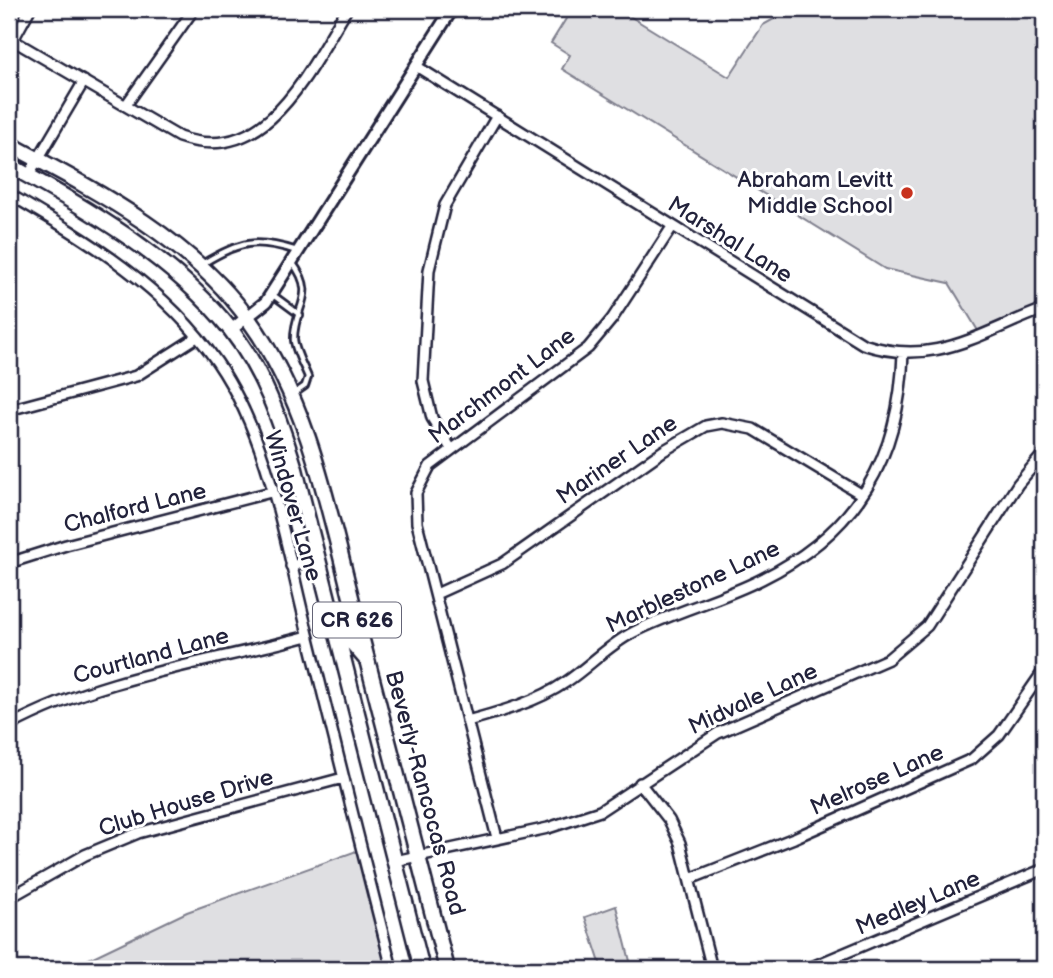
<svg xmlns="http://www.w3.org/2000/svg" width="1053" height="978" font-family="'Balsamiq Sans',sans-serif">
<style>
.green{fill:#dfdfe2;stroke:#80808e;stroke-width:2}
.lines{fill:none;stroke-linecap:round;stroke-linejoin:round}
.service-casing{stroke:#22223b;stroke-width:10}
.minor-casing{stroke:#22223b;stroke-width:14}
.tertiary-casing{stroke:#22223b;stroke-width:16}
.primary-casing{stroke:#22223b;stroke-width:19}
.service{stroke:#fff;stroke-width:4.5}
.minor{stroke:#fff;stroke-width:9}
.tertiary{stroke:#fff;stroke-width:10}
.primary{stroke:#fff;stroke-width:14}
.poi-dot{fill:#c8321e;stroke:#fff;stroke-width:2.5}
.labels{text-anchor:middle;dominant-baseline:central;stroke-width:6;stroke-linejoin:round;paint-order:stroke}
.shield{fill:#fff;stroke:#646476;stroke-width:2}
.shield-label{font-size:21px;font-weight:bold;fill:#22223b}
.poi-label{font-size:23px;fill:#22223b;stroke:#fff;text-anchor:end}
.street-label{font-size:23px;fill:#22223b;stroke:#fff}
</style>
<rect width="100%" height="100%" fill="#fff"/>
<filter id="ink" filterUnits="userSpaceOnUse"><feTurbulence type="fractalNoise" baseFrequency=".0143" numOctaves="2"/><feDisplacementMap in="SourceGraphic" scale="14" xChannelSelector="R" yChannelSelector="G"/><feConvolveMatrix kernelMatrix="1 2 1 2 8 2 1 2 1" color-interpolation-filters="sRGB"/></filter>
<g filter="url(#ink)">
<!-- green -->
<path class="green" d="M572 9H618L729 77 763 25 792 9H1044V311L980 334 949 283 885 269 562 69 570 55 551 43Z
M362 849 392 969H68L187 912Z
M616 906 632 969H602L585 917Z"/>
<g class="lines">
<defs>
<path id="service" d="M663 9H668
M292 262C319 297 293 306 294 340 295 351 304 367 308 377L305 386 295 393
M204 263C240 241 256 238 297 251
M273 295 300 315"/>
<path id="minor" d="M9 38 179 137C268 168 309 69 347 9
M13 40 30 9
M416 66 863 344C935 368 979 333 1044 309
M126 105 194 9
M28 176 84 81
M9 194C87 240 164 285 217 362 269 438 284 538 306 626 334 740 363 855 392 969
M9 410 136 376 197 337
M450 447 432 418 423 381 429 270 445 205 497 116
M9 563 66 545 271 492
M291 566 318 559
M436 594 502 564 663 451 706 426 722 423 753 429 861 494
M467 721C500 712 537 702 566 682 590 666 608 645 634 632 675 611 721 600 762 579 857 532 900 458 903 353
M9 726C102 676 208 663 308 636
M640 783 669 820 680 843 712 969
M497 838 417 523 416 493 430 466 588 348 612 319 672 227
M395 861 548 828 600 811 718 733 888 659 927 626 1018 484 1044 453
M690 879 794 838 972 759 999 735 1044 670
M9 898 85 855 138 833 343 778
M807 969 1044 869"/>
<path id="tertiary" d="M231 330 266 302 452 9"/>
<path id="primary" d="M9 144C95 190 191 239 249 320 311 405 330 517 356 617 386 734 417 852 447 969
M9 165C89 210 173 257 231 330 263 371 280 420 295 469L422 969
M343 620 348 638 366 659"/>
</defs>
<!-- service casing -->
<use href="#service" class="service-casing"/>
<!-- minor casing -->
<use href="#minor" class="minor-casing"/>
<!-- tertiary casing -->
<use href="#tertiary" class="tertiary-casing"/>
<!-- primary casing -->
<use href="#primary" class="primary-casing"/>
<!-- service -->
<use href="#service" class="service"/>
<!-- minor -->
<use href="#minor" class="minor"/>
<!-- tertiary -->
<use href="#tertiary" class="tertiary"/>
<!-- primary -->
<use href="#primary" class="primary"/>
</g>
</g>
<!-- markers -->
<circle class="poi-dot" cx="907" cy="193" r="7"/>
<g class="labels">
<!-- shield labels -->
<rect class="shield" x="313" y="602.5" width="88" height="35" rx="5"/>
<g class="shield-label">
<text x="357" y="620">CR 626</text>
</g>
<!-- poi labels -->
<g class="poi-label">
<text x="893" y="180">Abraham Levitt<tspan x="893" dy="26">Middle School</tspan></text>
</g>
<!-- street labels -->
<g class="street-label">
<text transform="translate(730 240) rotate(32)">Marshal Lane</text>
<text transform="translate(502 386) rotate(-37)">Marchmont Lane</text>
<text transform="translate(617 460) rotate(-34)">Mariner Lane</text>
<text transform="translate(293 506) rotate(74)">Windover Lane</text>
<text transform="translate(135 508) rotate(-14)">Chalford Lane</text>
<text transform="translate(693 587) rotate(-25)">Marblestone Lane</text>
<text transform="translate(151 656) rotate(-15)">Courtland Lane</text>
<text transform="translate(753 699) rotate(-25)">Midvale Lane</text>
<text transform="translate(877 780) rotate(-24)">Melrose Lane</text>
<text transform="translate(425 793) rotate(75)">Beverly-Rancocas Road</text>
<text transform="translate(186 803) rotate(-17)">Club House Drive</text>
<text transform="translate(918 903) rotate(-23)">Medley Lane</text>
</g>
</g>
<!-- margin -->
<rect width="1053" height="978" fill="none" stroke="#fff" stroke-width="35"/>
<rect x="18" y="18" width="1018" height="943" fill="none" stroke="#22223b" stroke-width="2.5" filter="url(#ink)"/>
</svg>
